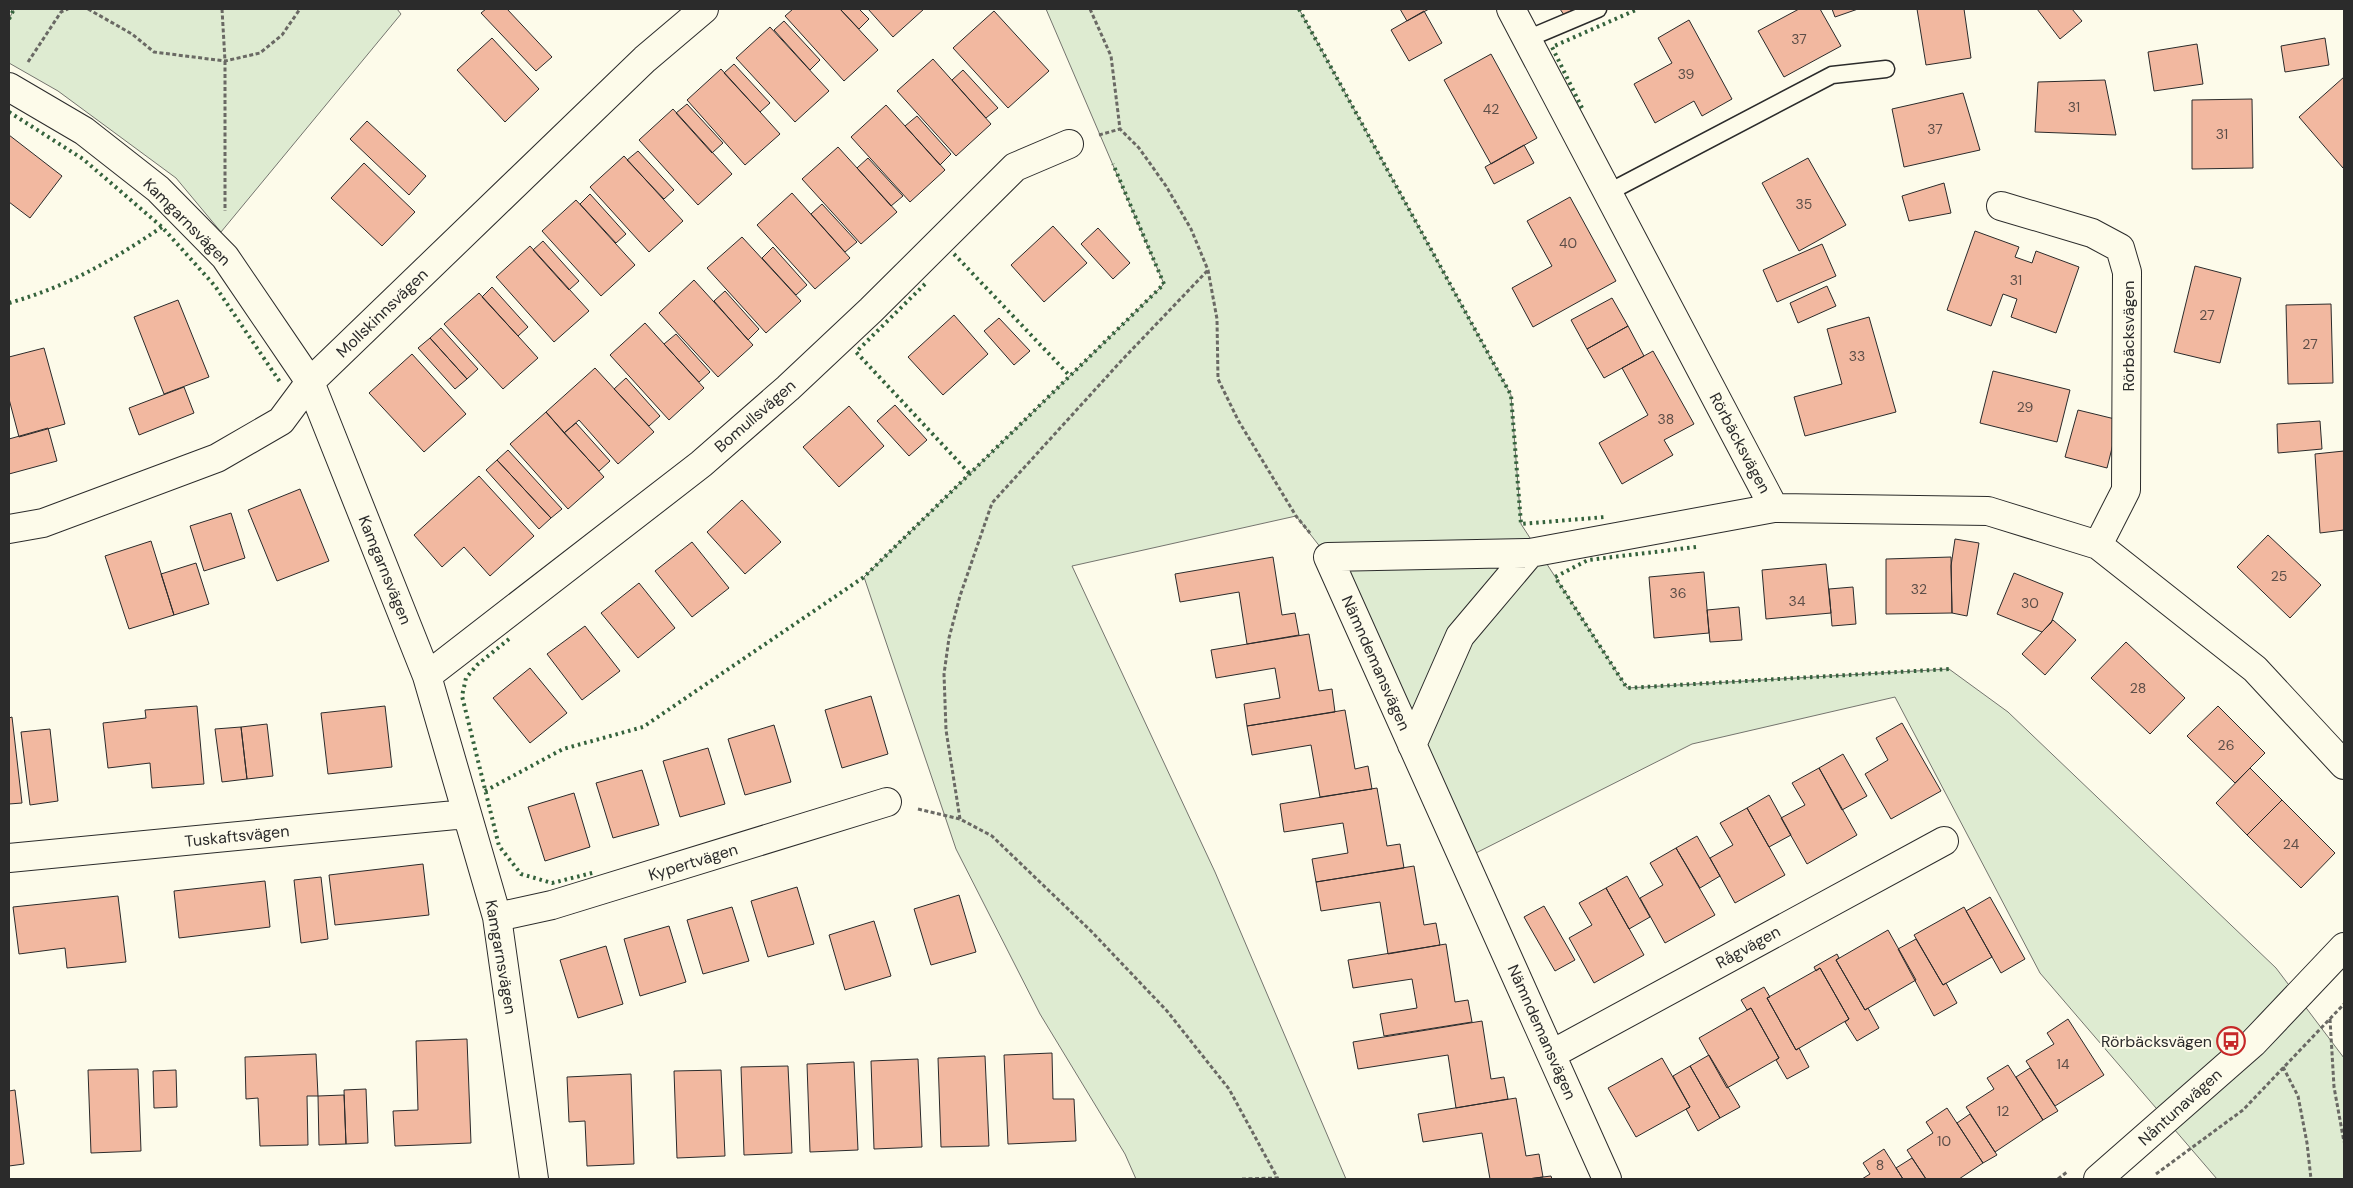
<svg xmlns="http://www.w3.org/2000/svg" width="2353" height="1188" font-family="'DM Sans',sans-serif">
<style>
.green{fill:#deebd1;stroke:#74746e}
.building{fill:#f2b8a0;stroke:#2b2b2b}
.lines{fill:none;stroke-linecap:round;stroke-linejoin:round}
.lane-casing{stroke:#2b2b2b;stroke-width:19}
.street-casing{stroke:#2b2b2b;stroke-width:30}
.secondary-casing{stroke:#2b2b2b;stroke-width:30}
.path{stroke:#6a6964;stroke-width:3;stroke-dasharray:4 2.5;stroke-linecap:butt}
.lane{stroke:#fdfbea;stroke-width:16}
.street{stroke:#fdfbea;stroke-width:28}
.secondary{stroke:#fdfbea;stroke-width:28}
.hedge{stroke:#34623c;stroke-width:4;stroke-dasharray:2.5 4;stroke-linecap:butt}
.labels{text-anchor:middle;dominant-baseline:central;stroke-width:4;stroke-linejoin:round;paint-order:stroke}
.number-label{font-size:14px;fill:#5d4e48}
.street-label{font-size:16px;fill:#2b2b2b;stroke:#fdfbea}
.poi-label{font-size:16px;fill:#2b2b2b;stroke:#fdfbea;text-anchor:end}
</style>
<rect width="100%" height="100%" fill="#fdfbea"/>
<!-- green -->
<path class="green" d="M14 9H397L401 14 221 232 176 178 58 91 9 63V19Z
M1046 9H1299L1511 395 1521 524 1627 688 1949 669 2008 712 2276 968 2344 1058V1179H2217L2040 973 1895 697 1692 744 1464 859 1328 557 1296 516 1072 566 1215 872 1346 1179H1136L1125 1154 1040 1014 956 849 864 577 1164 284Z"/>
<!-- building -->
<path class="building" d="M486 9H507L552 57 536 71 481 13Z
M793 9H840L878 50 844 81 785 16Z
M840 9H859L869 19 859 29Z
M868 9H924L893 37Z
M1400 9H1429L1407 21Z
M1560 9H1574L1564 15Z
M1799 9H1820L1841 46 1784 77 1758 31Z
M1832 9H1858L1835 17Z
M1917 9H1964L1971 58 1926 65Z
M2037 9H2072L2082 21 2060 39Z
M994 11 1049 71 1008 108 953 48Z
M1424 11 1442 43 1409 61 1391 30Z
M1689 20 1732 99 1702 116 1694 101 1655 123 1634 84 1672 63 1658 38Z
M784 21 820 60 810 70 774 30Z
M770 27 829 91 795 122 736 58Z
M492 38 539 89 505 122 457 70Z
M2325 38 2329 65 2285 72 2281 46Z
M2197 44 2203 84 2154 91 2148 52Z
M1491 54 1537 138 1491 164 1444 80Z
M933 59 991 124 956 156 897 91Z
M734 64 770 103 760 112 724 73Z
M721 69 780 134 745 165 687 100Z
M963 70 998 108 986 118 952 80Z
M2344 77V167L2343 168 2299 117Z
M2105 80 2116 135 2035 132 2038 82Z
M1963 93 1980 150 1904 167 1892 109Z
M2252 99 2253 168 2192 169V100Z
M687 104 723 143 712 153 676 113Z
M886 105 945 170 910 202 851 137Z
M673 109 732 174 698 205 639 140Z
M917 116 951 154 940 165 905 126Z
M367 121 426 176 409 195 350 139Z
M9 135 62 176 30 218 9 202Z
M1524 145 1534 163 1494 184 1485 167Z
M838 147 897 212 861 244 802 179Z
M638 151 674 190 664 199 627 160Z
M624 156 683 221 649 252 590 187Z
M868 158 903 196 891 206 857 168Z
M1808 158 1846 225 1799 251 1762 183Z
M364 163 415 212 382 246 331 198Z
M1944 183 1951 213 1909 221 1902 196Z
M792 193 850 258 815 289 757 225Z
M590 194 626 234 616 243 580 204Z
M1570 197 1616 281 1533 327 1512 288 1552 266 1527 221Z
M576 200 635 265 601 296 542 231Z
M822 204 857 242 845 252 811 214Z
M1053 226 1087 263 1044 302 1011 265Z
M1098 228 1130 263 1113 279 1081 244Z
M1975 231 2019 247 2015 257 2032 263 2036 251 2079 267 2056 333 2011 317 2017 299 2003 294 1991 326 1947 310Z
M742 237 801 301 766 333 707 268Z
M543 241 579 281 569 290 533 250Z
M1822 244 1836 276 1777 302 1763 270Z
M530 246 589 311 554 342 496 277Z
M773 247 807 285 796 295 762 258Z
M2195 266 2241 278 2220 363 2174 352Z
M694 280 753 345 718 377 659 313Z
M1827 286 1836 306 1798 323 1790 303Z
M492 287 528 327 518 336 482 297Z
M725 291 759 329 748 340 714 301Z
M479 293 538 358 503 389 444 324Z
M1612 298 1628 326 1587 349 1571 320Z
M178 300 209 377 164 394 134 317Z
M2331 304 2333 383 2288 384 2286 305Z
M954 315 988 354 943 395 908 357Z
M1869 317 1896 412 1805 436 1794 397 1842 384 1827 329Z
M999 318 1030 351 1014 365 984 331Z
M645 323 704 388 669 420 610 355Z
M1628 326 1644 356 1604 378 1587 349Z
M441 328 478 369 467 379 430 338Z
M676 334 710 372 699 382 664 344Z
M430 338 467 379 455 389 418 348Z
M44 348 65 424 19 437 9 399V357Z
M1653 351 1694 424 1664 440 1673 455 1622 484 1599 443 1648 415 1622 368Z
M412 354 466 414 424 452 369 393Z
M595 368 654 432 618 464 579 420 564 433 546 412Z
M1993 371 2070 390 2057 442 1980 423Z
M626 378 660 416 649 426 614 389Z
M184 387 194 413 139 435 129 408Z
M895 405 927 440 909 456 877 421Z
M849 406 884 446 839 487 803 447Z
M2078 410 2119 420 2107 468 2065 457Z
M546 412 604 477 568 509 510 444Z
M2320 421 2322 449 2278 453 2277 424Z
M576 423 610 461 599 471 564 433Z
M48 428 57 461 9 474V439Z
M508 450 562 509 551 518 497 460Z
M2344 451V530L2320 533 2315 454Z
M497 460 551 518 539 529 486 470Z
M479 476 534 536 490 576 464 547 442 567 414 535Z
M300 489 329 561 277 581 248 510Z
M742 500 781 542 745 574 707 532Z
M231 513 245 558 204 571 190 526Z
M2268 535 2321 585 2290 618 2237 567Z
M1955 539 1979 543 1967 616 1952 613 1951 566Z
M151 541 174 615 129 629 105 556Z
M692 542 729 588 692 617 655 571Z
M1273 557 1282 615 1295 613 1299 635 1247 644 1239 592 1180 602 1175 574Z
M1951 557 1952 613 1886 614V559Z
M196 563 209 604 174 615 161 574Z
M1826 564 1831 613 1766 619 1762 570Z
M1704 572 1709 633 1654 638 1649 577Z
M2014 573 2063 593 2051 623 2042 632 1997 614Z
M639 583 675 628 638 658 601 613Z
M1853 587 1856 624 1832 626 1829 589Z
M1739 607 1742 640 1710 642 1707 610Z
M2053 620 2076 640 2045 675 2022 654Z
M585 626 620 671 582 700 547 654Z
M1309 634 1319 691 1332 689 1335 712 1247 726 1244 704 1280 698 1275 668 1216 678 1211 650Z
M2126 642 2185 698 2150 734 2091 678Z
M530 668 567 713 530 743 493 698Z
M871 696 888 754 842 768 825 710Z
M197 706 204 784 152 788 150 763 108 768 103 723 146 718 145 710Z
M385 706 392 767 328 774 321 713Z
M2218 706 2265 753 2235 783 2187 736Z
M1345 710 1355 769 1368 766 1372 789 1320 797 1311 745 1252 755 1247 726Z
M12 717 22 803 9 804V718Z
M1902 723 1941 791 1891 819 1865 774 1888 760 1876 738Z
M267 724 273 776 247 779 241 727Z
M774 725 791 782 745 795 728 739Z
M241 727 247 779 222 782 215 729Z
M50 729 58 801 30 805 21 732Z
M708 748 725 804 680 817 663 761Z
M1843 754 1867 796 1842 810 1819 768Z
M1819 768 1857 835 1807 864 1781 818 1805 805 1792 783Z
M2250 768 2282 800 2247 835 2216 803Z
M642 770 659 825 613 838 596 783Z
M1377 788 1387 846 1400 844 1404 868 1316 882 1312 859 1348 853 1343 823 1284 832 1280 804Z
M574 793 590 847 545 861 528 807Z
M1769 795 1791 835 1769 847 1747 808Z
M2282 800 2335 853 2301 888 2247 835Z
M1747 808 1785 875 1735 903 1710 858 1733 845 1720 823Z
M1697 836 1720 876 1700 888 1676 848Z
M1676 848 1715 915 1665 943 1640 898 1663 885 1650 863Z
M423 864 429 915 335 925 329 875Z
M1414 866 1424 925 1436 923 1440 945 1388 954 1380 902 1321 911 1316 882Z
M1627 876 1650 917 1629 929 1606 888Z
M321 877 328 939 301 943 294 880Z
M265 881 270 927 179 938 174 891Z
M797 887 814 944 768 957 751 901Z
M1606 888 1644 955 1594 983 1569 938 1592 925 1579 903Z
M959 895 976 952 931 965 914 909Z
M118 896 126 962 67 968 65 948 19 954 13 907Z
M1990 897 2025 959 2001 973 1966 911Z
M1544 906 1575 960 1555 971 1524 917Z
M732 907 749 961 703 974 687 920Z
M1964 907 1992 957 1943 985 1914 935Z
M874 921 891 976 845 990 829 935Z
M669 926 686 982 640 996 624 939Z
M1888 930 1916 980 1865 1010 1836 960Z
M1916 939 1943 985 1946 983 1957 1003 1934 1016 1898 949Z
M1446 944 1455 1002 1468 1000 1472 1022 1384 1036 1380 1014 1417 1008 1412 979 1353 988 1348 960Z
M606 946 623 1004 578 1018 560 960Z
M1837 954 1839 958 1836 960 1865 1010 1868 1008 1879 1028 1857 1041 1845 1022 1849 1019 1820 968 1816 971 1814 967Z
M1820 968 1849 1019 1796 1050 1767 998Z
M1764 987 1770 997 1767 998 1796 1050 1799 1048 1809 1067 1787 1079 1776 1060 1779 1058 1751 1008 1747 1010 1741 1000Z
M1751 1008 1779 1058 1727 1088 1699 1038Z
M2068 1019 2104 1075 2055 1106 2026 1061 2054 1044 2047 1033Z
M1482 1021 1491 1079 1504 1077 1508 1099 1456 1108 1448 1055 1358 1069 1353 1042Z
M467 1039 471 1143 395 1146 393 1111 418 1110 416 1041Z
M1052 1053 1053 1099H1074L1076 1141 1008 1144 1004 1055Z
M316 1054 318 1096H307L308 1145 260 1146 258 1098 246 1099 245 1057Z
M1709 1055 1740 1107 1720 1118 1690 1066Z
M985 1056 989 1146 941 1147 938 1058Z
M1662 1058 1690 1107 1636 1137 1608 1088Z
M918 1059 922 1147 874 1149 871 1061Z
M854 1062 858 1150 810 1152 807 1064Z
M2008 1065 2043 1120 1995 1152 1966 1107 1994 1089 1987 1078Z
M788 1066 792 1153 744 1155 741 1067Z
M1690 1066 1720 1118 1698 1131 1686 1109 1690 1107 1673 1076Z
M2030 1068 2058 1111 2043 1120 2016 1077Z
M138 1069 141 1151 91 1153 88 1070Z
M176 1070 177 1107 154 1108 153 1071Z
M721 1070 725 1156 677 1158 674 1071Z
M631 1074 634 1164 587 1166 585 1121 569 1122 567 1077Z
M366 1089 368 1143 346 1144 344 1090Z
M15 1090 24 1164 9 1166V1091Z
M344 1095 346 1144 319 1145 318 1096Z
M1516 1098 1526 1156 1539 1154 1543 1177 1528 1179H1490L1482 1133 1423 1142 1418 1114Z
M1947 1108 1983 1163 1959 1179H1926L1907 1150 1933 1133 1926 1122Z
M1970 1114 1997 1155 1983 1163 1957 1123Z
M1884 1149 1903 1179H1862L1870 1174 1863 1163Z
M1912 1158 1926 1179H1903L1896 1168Z
M1551 1176 1552 1179H1528L1543 1177Z"/>
<g class="lines">
<defs>
<path id="lane" d="M1527 39 1598 9
M1609 192 1832 75 1886 69"/>
<path id="street" d="M1511 9 1774 508 1988 511 2098 545 2255 669 2344 765
M9 87 84 131 158 189 225 257 310 382 427 676 497 917 534 1179
M2001 206 2092 233 2120 248 2127 272 2126 490 2098 545
M9 529 43 523 217 458 281 421 310 382 645 59 704 9
M427 676 701 464 788 388 871 310 1015 167 1069 144
M1412 745 1460 636 1530 553
M9 858 466 814
M497 917 552 905 887 802
M1552 1054 1944 841
M1607 1179 1328 557 1530 553 1774 508"/>
<path id="secondary" d="M2098 1179 2253 1043 2344 947"/>
</defs>
<!-- lane casing -->
<use href="#lane" class="lane-casing"/>
<!-- street casing -->
<use href="#street" class="street-casing"/>
<!-- secondary casing -->
<use href="#secondary" class="secondary-casing"/>
<!-- path -->
<path class="path" d="M88 9 132 34 154 52 225 61 260 53 282 35 300 9
M222 9 225 61V211
M1090 9 1111 56 1120 129 1139 148 1166 186 1191 229 1208 270 1217 319 1218 379 1238 420 1296 516 1310 533
M28 62 61 12 68 9
M1099 135 1120 129
M918 809 960 819 992 836 1091 931 1167 1011 1229 1089 1278 1179
M960 819 946 730 944 674 949 638 960 596 992 503 1122 360 1208 270
M2330 1019 2334 1087 2344 1142
M2283 1067 2298 1096 2307 1143 2311 1179
M2156 1174 2243 1110 2344 1004
M1242 1179 1277 1178
M2058 1179 2067 1172"/>
<!-- lane -->
<use href="#lane" class="lane"/>
<!-- street -->
<use href="#street" class="street"/>
<!-- secondary -->
<use href="#secondary" class="secondary"/>
<!-- hedge -->
<path class="hedge" d="M1299 9 1511 395 1521 524 1605 517
M9 19 14 9
M1582 108 1552 47 1638 9
M9 112 83 159 162 227 215 286 280 382
M954 254 1070 376
M925 284 856 352 970 474
M9 303C69 286 111 261 162 227
M1696 547 1588 560 1555 577 1627 688 1949 669
M509 639 477 665 466 678 462 696 499 846 521 874 552 883 596 872
M485 791 563 749 643 727 864 577 1164 284 1113 164"/>
</g>
<!-- icons -->
<defs>
<symbol id="bus-ring" viewBox="-11 -11 22 22"><circle r="9.5" fill="#fdfbea" stroke="#c62828" stroke-width="1.5"/><path d="M-5-6H5V4H4V6H2V4H-2V6H-4V4H-5ZM-3.5-4V0h7V-4ZM-3.5 1.2v1.5H-2V1.2ZM2 1.2v1.5H3.5V1.2Z" fill="#c62828"/></symbol>
</defs>
<g fill-rule="evenodd">
<use href="#bus-ring" x="2215" y="1025" width="32" height="32"/>
</g>
<g class="labels">
<!-- number labels -->
<g class="number-label">
<text x="1799" y="39">37</text>
<text x="1686" y="74">39</text>
<text x="2074" y="107">31</text>
<text x="1491" y="109">42</text>
<text x="1935" y="129">37</text>
<text x="2222" y="134">31</text>
<text x="1804" y="204">35</text>
<text x="1568" y="243">40</text>
<text x="2016" y="280">31</text>
<text x="2207" y="315">27</text>
<text x="2310" y="344">27</text>
<text x="1857" y="356">33</text>
<text x="2025" y="407">29</text>
<text x="1666" y="419">38</text>
<text x="2279" y="576">25</text>
<text x="1919" y="589">32</text>
<text x="1678" y="593">36</text>
<text x="1797" y="601">34</text>
<text x="2030" y="603">30</text>
<text x="2138" y="688">28</text>
<text x="2226" y="745">26</text>
<text x="2291" y="844">24</text>
<text x="2063" y="1064">14</text>
<text x="2003" y="1111">12</text>
<text x="1944" y="1141">10</text>
<text x="1880" y="1165">8</text>
</g>
<!-- street labels -->
<g class="street-label">
<text transform="translate(187 222) rotate(45)">Kamgarnsvägen</text>
<text transform="translate(382 313) rotate(-44)">Mollskinnsvägen</text>
<text transform="translate(2128 336) rotate(-90)">Rörbäcksvägen</text>
<text transform="translate(755 416) rotate(-41)">Bomullsvägen</text>
<text transform="translate(1740 443) rotate(62)">Rörbäcksvägen</text>
<text transform="translate(385 570) rotate(68)">Kamgarnsvägen</text>
<text transform="translate(1376 663) rotate(66)">Nämndemansvägen</text>
<text transform="translate(237 836) rotate(-6)">Tuskaftsvägen</text>
<text transform="translate(693 862) rotate(-17)">Kypertvägen</text>
<text transform="translate(1748 947) rotate(-29)">Rågvägen</text>
<text transform="translate(501 957) rotate(80)">Kamgarnsvägen</text>
<text transform="translate(1542 1032) rotate(66)">Nämndemansvägen</text>
<text transform="translate(2180 1107) rotate(-42)">Nåntunavägen</text>
</g>
<!-- poi labels -->
<g class="poi-label">
<text x="2212" y="1041">Rörbäcksvägen</text>
</g>
</g>
<!-- border -->
<rect width="2353" height="1188" fill="none" stroke="#2b2b2b" stroke-width="20"/>
</svg>
